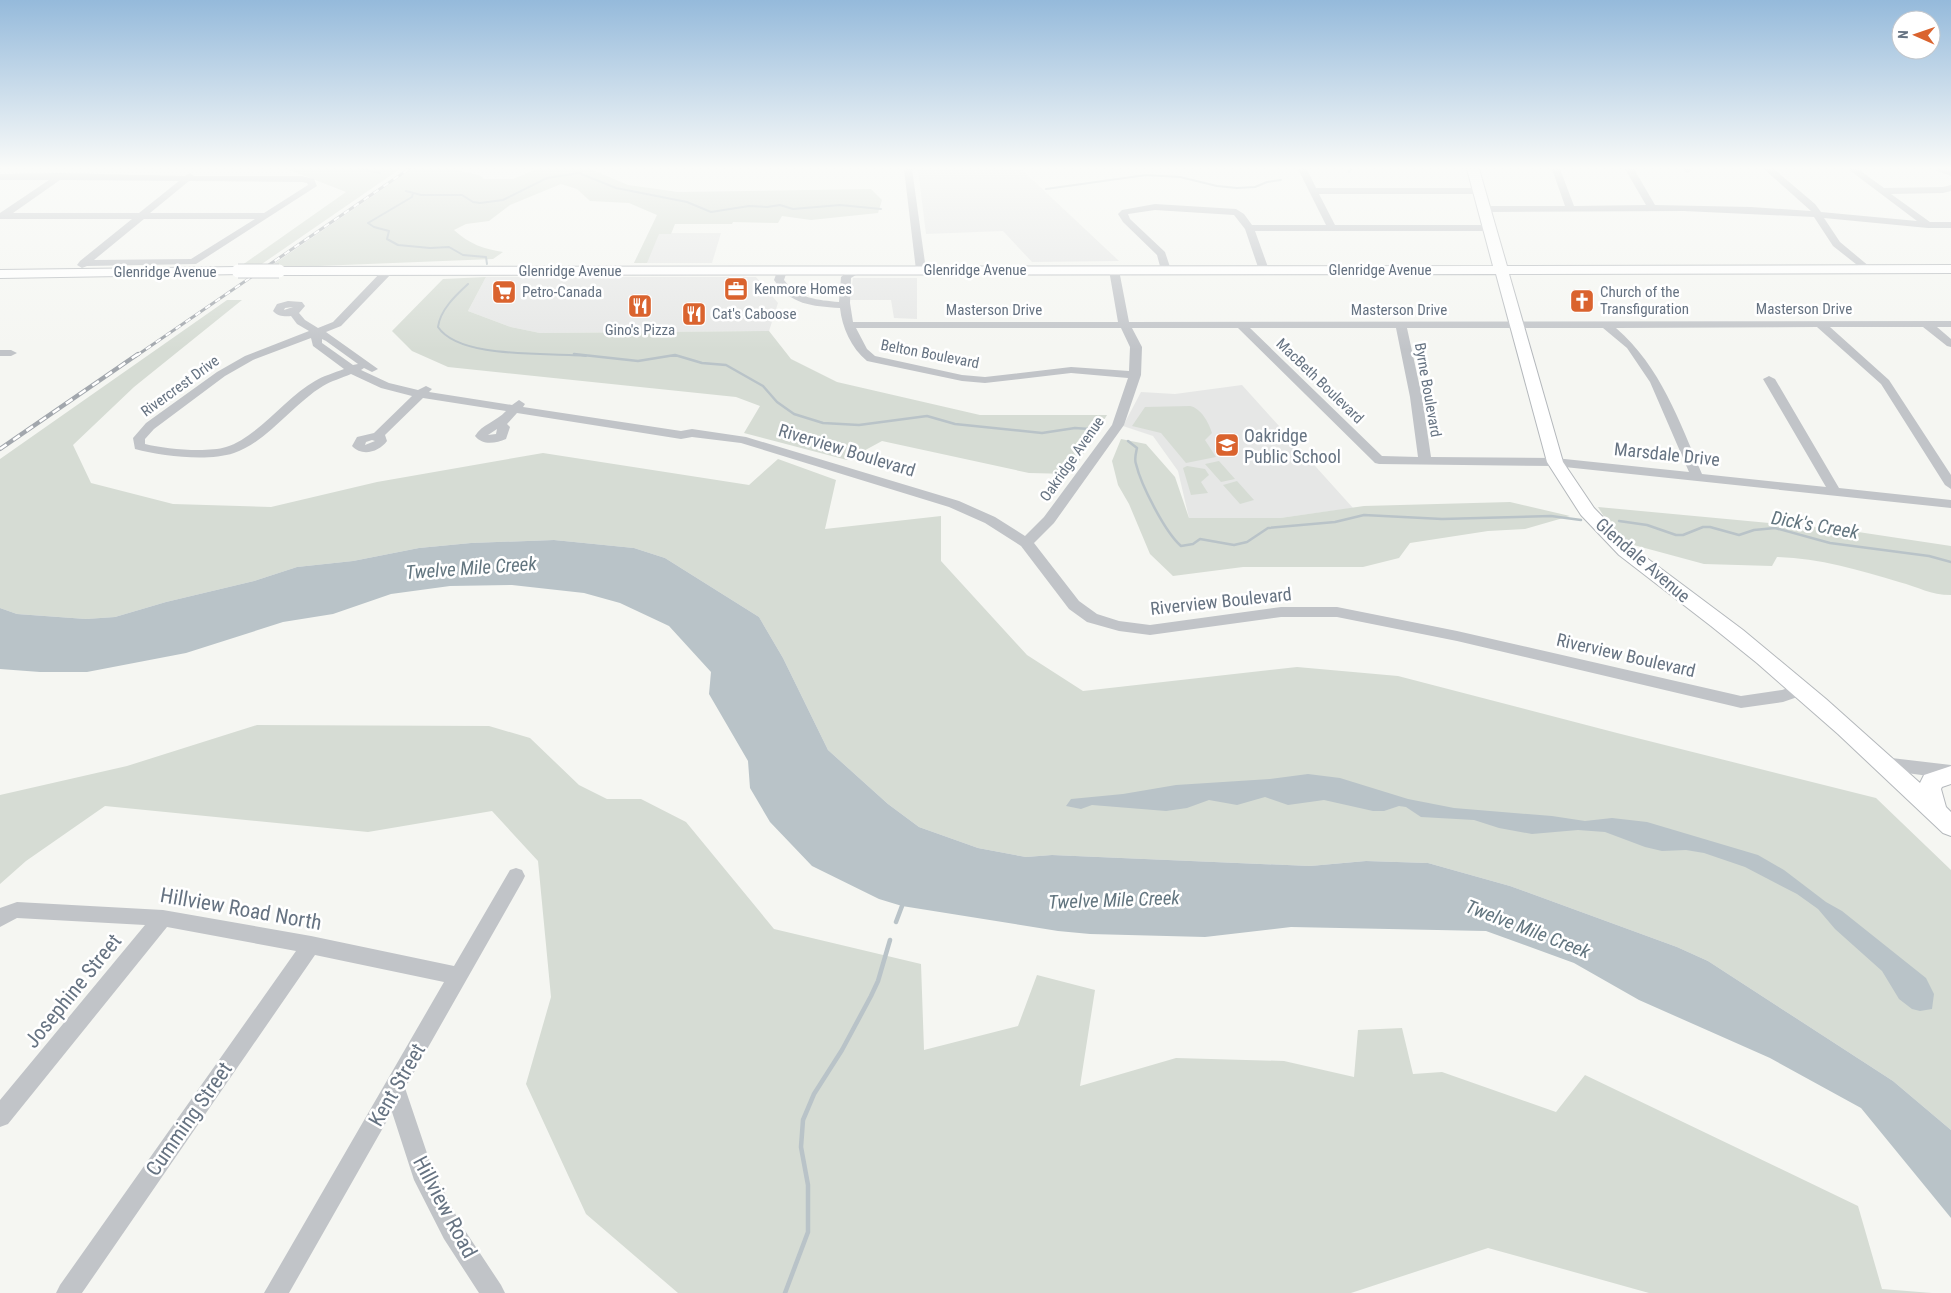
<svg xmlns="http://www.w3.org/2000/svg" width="1951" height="1293" font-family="'Roboto Condensed',sans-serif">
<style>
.built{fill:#e6e7e6}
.green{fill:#d6dcd4}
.water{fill:#b9c3c8}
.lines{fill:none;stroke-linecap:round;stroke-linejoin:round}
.stream-far2{stroke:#b9c3c8;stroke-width:2}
.stream-far1{stroke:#b9c3c8;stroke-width:2.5}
.stream{stroke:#b9c3c8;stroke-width:4.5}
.major-casing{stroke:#b4b8bc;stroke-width:2}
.minor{fill:#c1c4c8;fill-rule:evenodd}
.major{fill:#fff;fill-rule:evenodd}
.rail-far1-casing{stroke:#a2a7ad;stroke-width:3}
.rail-casing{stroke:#a2a7ad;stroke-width:4.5}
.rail-far1{stroke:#fff;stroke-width:2;stroke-dasharray:6;stroke-linecap:butt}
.rail{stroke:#fff;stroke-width:2.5;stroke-dasharray:8;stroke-linecap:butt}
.major-bridge-casing{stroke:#b4b8bc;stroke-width:15;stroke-linecap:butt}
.major-bridge{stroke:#fff;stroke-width:13}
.labels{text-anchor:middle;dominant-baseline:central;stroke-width:5;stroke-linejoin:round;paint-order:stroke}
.far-street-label{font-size:15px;fill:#667382;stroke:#fff}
.far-poi-label{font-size:15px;fill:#667382;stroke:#fff;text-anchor:start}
.poi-label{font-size:18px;fill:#667382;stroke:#fff;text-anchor:start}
.street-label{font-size:18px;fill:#667382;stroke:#fff}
.water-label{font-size:19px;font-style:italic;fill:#62757f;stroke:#fff}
.near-street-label{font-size:21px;fill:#667382;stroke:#fff}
</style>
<rect width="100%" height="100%" fill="#f5f6f2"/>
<!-- built -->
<path class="built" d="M918 169H1021L1119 261 1032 262 1003 231 926 234Z
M649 233H721L712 263H634Z
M486 277H756L778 303 769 331 540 333 511 327 468 311Z
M853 278H917V319L894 318 891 300H850Z
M1242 385 1353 508 1280 518H1189L1178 471 1153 436 1123 426 1141 392 1175 394Z"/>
<!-- green -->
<path class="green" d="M287 169H400L256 268H238L346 192Z
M412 169H452L479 175 484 179H513L537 169H590L628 185 678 192 871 189 882 200 878 213 811 220 782 216 778 223 733 222 732 224H675L671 234H659L647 263H634L657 215 629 203 590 201 577 189 561 184 510 205 489 221 466 224 454 230C469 244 484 249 503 252L493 259 268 268Z
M486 277 468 311 511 327 540 333 769 331 791 359 837 382 980 415H1107L1071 474 1029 473 882 441 847 460 744 433 760 406 736 397 448 367 412 351 392 331 443 279Z
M227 300H242L134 387 73 445 91 483 173 504 271 507 377 482 543 453 749 485 778 459 836 480 825 529 941 516V561L1027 655 1083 691 1297 667 1398 676 1617 733 1876 798 1951 870V1130L1893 1081 1708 961 1677 947 1510 886 1428 863 1366 861 1310 866 1052 855 1026 857 978 848 919 827 888 804 828 750 783 658 759 617 665 558 634 548 554 540 471 543 419 548 353 561 297 567 254 581 166 602 115 617 86 619 17 614 0 608V459Z
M1190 406C1201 408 1209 423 1212 433L1205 440 1216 457 1186 463 1161 433 1132 426 1145 407Z
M1121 439 1146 444 1175 477 1189 518H1280L1364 506 1510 502 1570 516 1525 529 1488 531 1410 543 1399 558 1363 567H1243L1173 576 1150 554 1129 504 1118 485 1112 461Z
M1219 461 1235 479 1221 482 1205 464Z
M1187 466 1205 469 1209 475 1201 482 1208 493 1191 495 1183 468Z
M1237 481 1254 500 1240 504 1223 485Z
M1598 507 1845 530 1951 546V595C1930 595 1919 587 1899 582 1859 570 1819 558 1777 557L1772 566 1704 564 1619 541Z
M257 725 489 726 530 738 579 785 607 799H641L686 822 774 929 921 964 924 1050 1018 1026 1037 975 1095 990 1080 1086 1176 1058 1284 1061 1354 1077 1358 1030 1402 1028 1413 1074 1442 1072 1556 1112 1585 1075 1858 1206 1882 1289 1932 1293H1649L1488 1248 1351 1293H678L586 1214 526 1084 551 997 538 861 492 811 368 832 105 806 26 861 0 884V795L127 766Z"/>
<!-- water -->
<path class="water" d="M554 540 634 548 665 558 759 617 783 658 828 750 888 804 919 827 978 848 1026 857 1052 855 1310 866 1366 861 1428 863 1510 886 1677 947 1708 961 1893 1081 1951 1130V1218L1861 1108 1770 1058 1639 1000 1574 963 1486 931 1291 927 1205 937 1090 934 1058 931 902 906 879 899 812 866 770 822 750 788 748 761 709 694 711 672 669 626 620 603 584 593 512 585 450 586 391 594 333 614 283 622 186 653 87 672H40L0 669V608L17 614 86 619 115 617 166 602 254 581 297 567 353 561 419 548 471 543Z
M1308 774 1340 778 1408 799 1454 808 1552 816 1585 821 1612 818 1647 822 1758 855 1784 870 1826 902 1842 911 1926 978 1934 994 1932 1009 1920 1011 1912 1009 1899 999 1882 971 1835 929 1818 909 1797 894 1745 867 1704 853 1686 850 1662 851 1645 847 1605 832 1578 830 1532 834 1499 828 1474 820 1421 817 1406 807 1399 806 1384 811H1373L1324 800 1288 805 1265 797 1237 805 1209 800 1187 808 1166 811 1092 805 1081 809 1066 806 1071 799 1123 794 1176 785 1270 779Z"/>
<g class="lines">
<!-- stream-far2 -->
<path class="stream-far2" d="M362 169 380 173
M1349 172 1351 169
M1046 189 1146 175 1180 177 1217 186 1237 188 1255 187 1267 182 1281 180
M406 191 421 195H462L473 202 480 203 503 200 547 178 579 173 616 188 687 202 711 212 749 206 767 207 780 205 793 209 840 205 881 209
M413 193 412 197 368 223 374 227 389 231 387 239 398 245 430 248 449 247 463 255 486 257 487 264
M468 284C456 295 440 310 438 327 460 360 550 352 586 356
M671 356H677"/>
<!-- stream-far1 -->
<path class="stream-far1" d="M574 354 638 361 675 355 702 363 726 365 763 386 777 402 794 414 823 423 859 425 927 416 955 424 1042 433 1075 428 1089 429
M1128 441 1137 448C1136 453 1134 459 1136 464 1141 485 1165 532 1181 546L1193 544 1200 539 1234 545 1247 542 1268 528 1335 522 1364 515 1442 519 1551 516 1581 520
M1619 521 1647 525 1676 535H1683L1703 527H1710L1739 535 1754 530 1775 528 1830 543 1929 556 1951 562"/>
<!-- stream -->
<path class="stream" d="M896 922 902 906
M785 1293 808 1232V1185L801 1147 803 1120 814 1094 842 1050 871 996 878 981 890 940"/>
<defs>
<path id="major" d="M1467 169H1479L1507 266 1951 265V273L1509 274 1563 462 1594 508 1632 547 1743 630 1826 699 1920 783 1924 775 1951 766V784L1942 787 1941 789 1946 807 1951 812V836L1943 833 1838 734 1757 663 1711 626 1619 555 1581 515 1547 462 1496 274 279 275 272 271 279 267 1493 266Z
M238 267 243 268 245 271 243 274 0 278V270Z"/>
</defs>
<!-- major casing -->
<use href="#major" class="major-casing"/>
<!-- minor -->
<path class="minor" d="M904 169H912L926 270 921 273 916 270Z
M1298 169H1307L1316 188H1479L1483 191 1479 194H1319L1335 225H1489L1494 228 1489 231H1255L1269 270 1264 273 1259 270 1245 229 1234 215 1155 210 1128 214 1130 219 1165 252 1171 270 1166 273 1161 270 1157 255 1123 222 1118 214 1122 210 1155 204 1236 209 1244 214 1252 225H1326Z
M1552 169H1560L1574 206 1646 205 1625 169H1634L1655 205 1751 207 1811 211 1764 169H1774L1815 204 1821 212 1917 221 1848 169H1858L1884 188 1943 187 1951 185V191L1943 193 1891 194 1930 222H1951V228H1928L1824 218 1840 242 1870 267V271L1866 272 1833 246 1814 217 1684 211 1485 212 1480 209 1485 206H1565Z
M1681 169H1692V170L1688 173Z
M1936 169 1951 170V176L1937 171Z
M60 173 185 176 190 173 194 176H302L314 179 317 186 196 264 87 266 82 268 77 265 80 261 132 219H0V213L49 180H0V174ZM60 180 179 181 139 213H13ZM189 181 302 182 307 183 308 185 264 213H150ZM144 219H255L191 259 94 260Z
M1114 267 1119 270 1129 322 1951 321V327H1937L1951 339V347L1947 346 1923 327H1830L1889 380 1951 475V489L1945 485 1881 384 1817 327 1616 328C1661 367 1679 421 1702 474L1826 487 1763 379 1769 376 1775 379 1839 488 1951 500V508L1555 466 1379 464 1375 463 1238 328H1132L1142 347 1141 375 1124 425 1054 523 1034 543 1079 601 1097 614 1119 621 1150 625 1281 607H1337L1457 631 1741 696 1782 690 1800 684 1806 686 1808 690 1806 694 1783 702 1741 708 1457 641 1337 617H1281L1150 635 1119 631 1087 622 1069 609 1021 546 985 523 949 507 741 443 692 437 681 439 517 413 507 424 510 427 506 439C496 443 483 446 475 436 482 424 496 422 506 411L423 398 385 435 387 441C379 452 362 457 352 446L357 437 374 433 412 396 381 388 351 374C342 378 331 381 323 386 293 404 267 442 234 453 207 462 162 456 135 449L133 438 146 423 217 372 245 356 309 331 297 324 291 316C285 317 277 316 273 311L277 304 288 301 302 302 305 306 299 313 305 320 318 328 333 322 384 269 388 268 393 271 392 273 341 326 326 332 378 369 372 372 364 368 361 370 389 383 418 390 426 386 432 389 429 392 512 405 519 400 525 404 523 407 681 431 692 429 746 437 959 501 995 517 1025 536 1044 517 1112 425 1128 378 1071 373 985 383 962 381 867 361C851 348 842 327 840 308 811 306 791 305 774 280L778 269H786L787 271 784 280C798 299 818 300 839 302L841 277 851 269H859V273L851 278 850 303 853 322H1118L1109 270ZM293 307 284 310 285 308ZM856 328H1121L1130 347 1129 371 1071 367 985 377 962 375 875 356 867 349ZM1250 328H1396L1410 397 1418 457 1382 456ZM1407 328H1603L1627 348 1650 382 1689 472 1555 458 1431 457 1422 397ZM311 338 313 346 344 369C334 373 323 376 315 381 286 397 257 438 226 447 206 453 165 449 145 444V439L154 429 225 376 253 360ZM322 339 326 341 358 364 353 365 322 343ZM497 429 496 434 488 435ZM372 440 375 441 365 445 366 442Z
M0 350H11L17 353 11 356H0Z
M1883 757 1951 765V779L1877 769 1875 764 1877 759Z
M516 868 522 870 525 876 522 882 405 1088 432 1168 460 1223 501 1285 505 1293H479L444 1239 414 1180 392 1112 289 1293H264L444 982 315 955 82 1293H56L60 1285 296 951 167 927 8 1124 0 1127V1100L145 925 17 918 0 927V908L17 902 163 910 311 936 454 966 510 870Z"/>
<!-- major -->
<use href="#major" class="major"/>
<defs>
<path id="rail-far1" d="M136 356 409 169"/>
<path id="rail" d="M0 449 138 354"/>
</defs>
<!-- rail-far1 casing -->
<use href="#rail-far1" class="rail-far1-casing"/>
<!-- rail casing -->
<use href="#rail" class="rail-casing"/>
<!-- rail-far1 -->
<use href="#rail-far1" class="rail-far1"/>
<!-- rail -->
<use href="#rail" class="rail"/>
<defs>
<path id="major-bridge" d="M238 271H279"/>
</defs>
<!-- major-bridge casing -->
<use href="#major-bridge" class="major-bridge-casing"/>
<!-- major-bridge -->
<use href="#major-bridge" class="major-bridge"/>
</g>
<!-- sky -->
<linearGradient id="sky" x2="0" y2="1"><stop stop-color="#95badb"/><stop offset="0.48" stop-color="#fafbf9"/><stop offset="1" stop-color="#fafbf9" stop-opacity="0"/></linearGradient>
<rect width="1951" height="350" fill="url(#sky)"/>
<!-- icons -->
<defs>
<symbol id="office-square" viewBox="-11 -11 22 22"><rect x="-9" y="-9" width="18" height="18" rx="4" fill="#da632e" stroke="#fff"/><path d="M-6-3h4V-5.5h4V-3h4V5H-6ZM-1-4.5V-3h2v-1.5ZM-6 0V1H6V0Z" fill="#fff"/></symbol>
<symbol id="supermarket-square" viewBox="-11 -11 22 22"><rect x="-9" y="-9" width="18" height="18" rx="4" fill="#da632e" stroke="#fff"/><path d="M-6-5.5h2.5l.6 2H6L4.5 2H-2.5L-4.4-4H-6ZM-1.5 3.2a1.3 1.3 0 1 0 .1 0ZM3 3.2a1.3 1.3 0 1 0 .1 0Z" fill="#fff"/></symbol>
<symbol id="church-square" viewBox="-11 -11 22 22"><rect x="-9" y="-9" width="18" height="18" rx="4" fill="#da632e" stroke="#fff"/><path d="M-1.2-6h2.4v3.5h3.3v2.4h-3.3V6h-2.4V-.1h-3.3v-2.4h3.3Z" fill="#fff"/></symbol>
<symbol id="restaurant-square" viewBox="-11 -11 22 22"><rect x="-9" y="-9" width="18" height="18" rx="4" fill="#da632e" stroke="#fff"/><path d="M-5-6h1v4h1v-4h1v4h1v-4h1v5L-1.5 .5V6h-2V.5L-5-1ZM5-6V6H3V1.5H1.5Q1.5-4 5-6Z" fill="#fff"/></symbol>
<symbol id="school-square" viewBox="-11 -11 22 22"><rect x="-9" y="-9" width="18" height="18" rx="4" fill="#da632e" stroke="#fff"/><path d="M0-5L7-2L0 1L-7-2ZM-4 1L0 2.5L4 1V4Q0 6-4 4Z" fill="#fff"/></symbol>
</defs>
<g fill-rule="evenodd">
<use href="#office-square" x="722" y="275" width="28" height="28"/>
<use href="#supermarket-square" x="490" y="278" width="28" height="28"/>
<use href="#church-square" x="1568" y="287" width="28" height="28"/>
<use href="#restaurant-square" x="626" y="292" width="28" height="28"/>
<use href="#restaurant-square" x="680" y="300" width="28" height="28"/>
<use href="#school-square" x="1213" y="431" width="28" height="28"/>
</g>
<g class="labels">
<!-- far-street labels -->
<g class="far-street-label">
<text x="975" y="270">Glenridge Avenue</text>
<text x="1380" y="270">Glenridge Avenue</text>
<text x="570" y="271">Glenridge Avenue</text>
<text x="165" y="272">Glenridge Avenue</text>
<text x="1804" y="309">Masterson Drive</text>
<text x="994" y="310">Masterson Drive</text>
<text x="1399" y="310">Masterson Drive</text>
<text transform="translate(930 354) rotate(11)">Belton Boulevard</text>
<text transform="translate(1320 381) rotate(44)">MacBeth Boulevard</text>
<text transform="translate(180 386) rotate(-36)">Rivercrest Drive</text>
<text transform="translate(1428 390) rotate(80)">Byrne Boulevard</text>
<text transform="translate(1072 459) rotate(-55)">Oakridge Avenue</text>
</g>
<!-- far-poi labels -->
<g class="far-poi-label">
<text x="754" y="289">Kenmore Homes</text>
<text x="522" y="292">Petro-Canada</text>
<text x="1600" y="292">Church of the<tspan x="1600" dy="17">Transfiguration</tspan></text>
<text x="712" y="314">Cat's Caboose</text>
<text x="640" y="330" text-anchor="middle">Gino's Pizza</text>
</g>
<!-- poi labels -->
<g class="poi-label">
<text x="1244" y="435">Oakridge<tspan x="1244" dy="21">Public School</tspan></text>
</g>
<!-- street labels -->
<g class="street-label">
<text transform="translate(847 450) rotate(17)">Riverview Boulevard</text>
<text transform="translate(1667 454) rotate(6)">Marsdale Drive</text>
<text transform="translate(1643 560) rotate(41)">Glendale Avenue</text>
<text transform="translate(1221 601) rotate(-6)">Riverview Boulevard</text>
<text transform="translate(1626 655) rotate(13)">Riverview Boulevard</text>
</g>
<!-- water labels -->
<g class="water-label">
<text transform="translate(1815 525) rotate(10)">Dick's Creek</text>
<text transform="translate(471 568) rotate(-4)">Twelve Mile Creek</text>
<text transform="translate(1114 900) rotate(-2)">Twelve Mile Creek</text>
<text transform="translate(1528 929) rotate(21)">Twelve Mile Creek</text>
</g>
<!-- near-street labels -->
<g class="near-street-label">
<text transform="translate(241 909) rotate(10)">Hillview Road North</text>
<text transform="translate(73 991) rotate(-51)">Josephine Street</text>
<text transform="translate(397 1085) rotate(-60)">Kent Street</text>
<text transform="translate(189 1119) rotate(-55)">Cumming Street</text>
<text transform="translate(445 1207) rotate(62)">Hillview Road</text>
</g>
</g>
<!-- north arrow -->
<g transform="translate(1916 35) rotate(272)"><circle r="24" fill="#ffffff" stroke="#c2c7cd"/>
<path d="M0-4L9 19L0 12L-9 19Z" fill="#da632e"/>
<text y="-8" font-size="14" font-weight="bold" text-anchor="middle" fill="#667382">N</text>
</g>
</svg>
